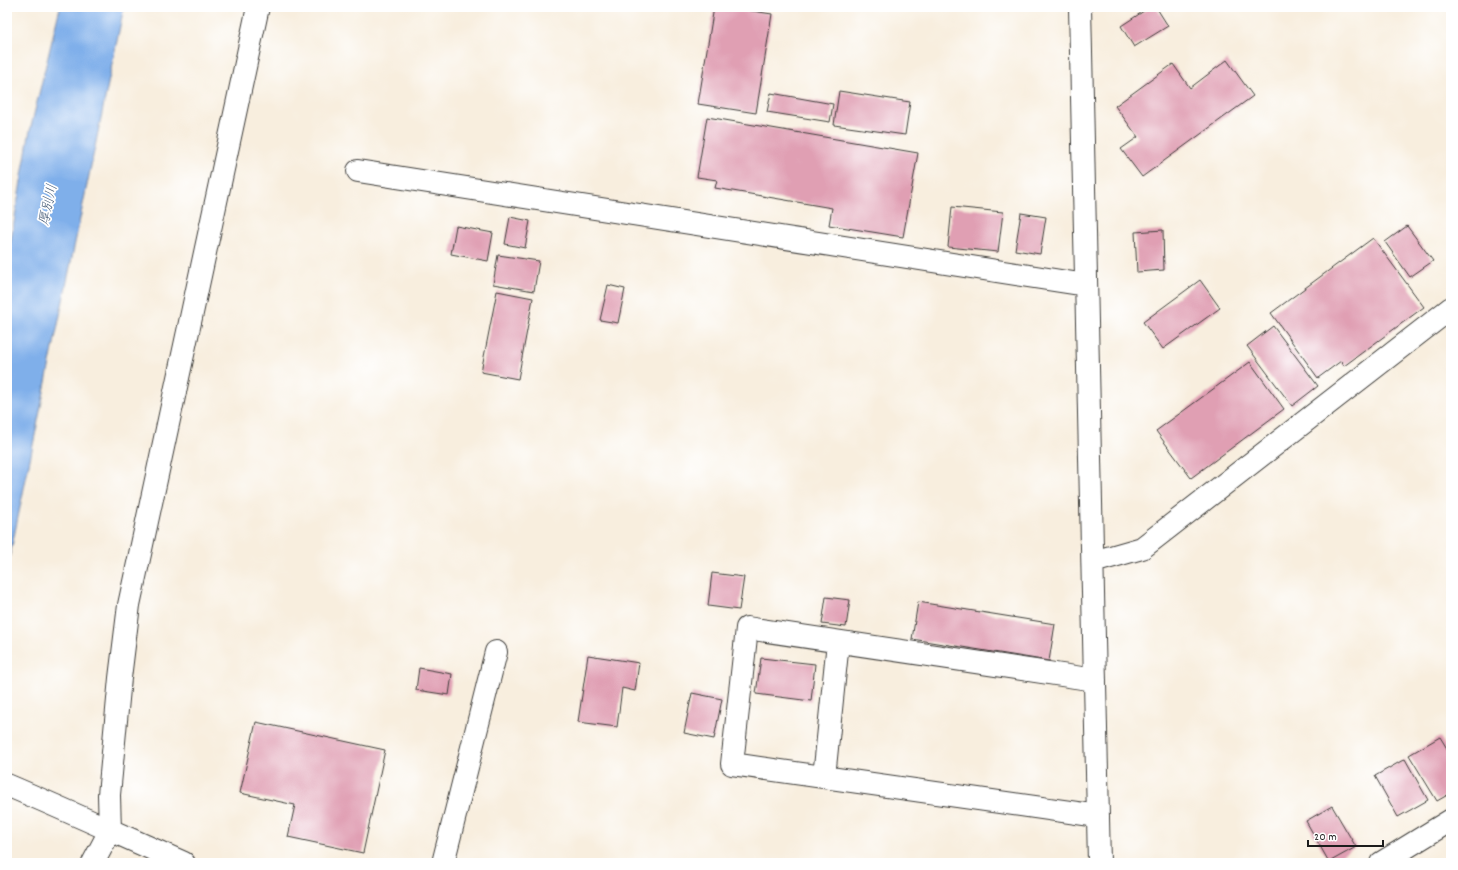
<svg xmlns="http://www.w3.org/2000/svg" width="1458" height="870" font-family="Dekko,'Klee One',sans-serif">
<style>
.water{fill:#7fafea;stroke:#4e6683}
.building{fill:#e09fb3}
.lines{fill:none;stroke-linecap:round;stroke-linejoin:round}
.minor-casing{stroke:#3d3c39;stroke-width:24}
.minor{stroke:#fff;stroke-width:22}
.labels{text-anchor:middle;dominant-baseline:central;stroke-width:3.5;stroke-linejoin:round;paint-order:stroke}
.water-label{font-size:14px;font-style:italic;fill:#495e79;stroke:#fff}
</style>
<rect width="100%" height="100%" fill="#fff"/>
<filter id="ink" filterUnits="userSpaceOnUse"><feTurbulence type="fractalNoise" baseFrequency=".025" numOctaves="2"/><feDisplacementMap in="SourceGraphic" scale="8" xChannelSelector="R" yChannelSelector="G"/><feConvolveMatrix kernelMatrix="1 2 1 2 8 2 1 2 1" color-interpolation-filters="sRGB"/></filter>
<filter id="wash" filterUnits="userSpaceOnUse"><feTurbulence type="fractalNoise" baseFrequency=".012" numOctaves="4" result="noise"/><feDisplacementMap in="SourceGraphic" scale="16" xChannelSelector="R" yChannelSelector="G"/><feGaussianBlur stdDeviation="0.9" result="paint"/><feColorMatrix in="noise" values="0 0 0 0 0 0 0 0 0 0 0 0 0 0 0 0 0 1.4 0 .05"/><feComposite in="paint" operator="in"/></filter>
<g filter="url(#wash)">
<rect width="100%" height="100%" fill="#f8eede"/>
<!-- water -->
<path class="water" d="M60 7H124L7 570V263L29 135Z"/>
<g id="blocks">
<!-- building -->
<path class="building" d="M714 7H726L772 14 756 113 698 104Z
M1150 7H1156L1168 26 1134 47 1121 26Z
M1227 60 1253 96 1142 177 1121 149 1138 137 1115 106 1173 64 1190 88Z
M839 91 910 102 905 135 834 125Z
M771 93 833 104 830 122 767 112Z
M707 117 918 153 903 237 829 225 832 208 715 188 717 180 697 177Z
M952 207 1003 212 998 252 948 247Z
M1021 213 1046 217 1040 254 1015 250Z
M510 217 530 221 525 248 505 244Z
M456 226 493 233 488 261 451 254Z
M1407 226 1433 261 1410 277 1385 242Z
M1163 230 1164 270 1137 272 1135 232Z
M1373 238 1424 307 1344 366 1341 361 1318 378 1271 313Z
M498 255 539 261 534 291 493 284Z
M1200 280 1220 308 1163 349 1143 322Z
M608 285 625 289 618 323 600 320Z
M497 291 533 298 518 379 481 372Z
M1273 326 1318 386 1292 406 1247 346Z
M1250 362 1284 409 1191 478 1156 431Z
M712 573 744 577 739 610 708 606Z
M826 597 850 600 846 627 822 624Z
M918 602 1055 624 1049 661 912 639Z
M588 655 639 663 635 691 622 688 617 727 578 722Z
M761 658 815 664 811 701 756 694Z
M419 668 452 674 449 695 416 690Z
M692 693 722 699 714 739 684 733Z
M256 722 385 750 363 853 288 837 295 805 240 793Z
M1440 737 1451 755V793L1437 801 1409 755Z
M1405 759 1428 800 1398 817 1375 776Z
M1332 806 1356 847 1329 862 1306 821Z"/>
</g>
</g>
<g filter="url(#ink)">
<use href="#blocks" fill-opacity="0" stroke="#3d3c39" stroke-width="1"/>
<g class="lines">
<defs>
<path id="minor" d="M1080 7 1099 863
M358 171 1086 285
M1093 562 1142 548 1451 308
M1095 680 747 628 732 764 1098 816
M824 777 838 642
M7 785C66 810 125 837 184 863
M93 863 110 831 109 795 120 678 129 605 258 7
M443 863 496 652
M1381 863 1451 820"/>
</defs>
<!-- minor casing -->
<use href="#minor" class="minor-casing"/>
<!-- minor -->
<use href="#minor" class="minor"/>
</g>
</g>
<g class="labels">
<!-- water labels -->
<g class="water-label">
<text transform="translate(49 205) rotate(-78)">厚別川</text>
</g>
</g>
<!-- margin -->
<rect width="1458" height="870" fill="none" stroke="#fff" stroke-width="24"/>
<!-- scale -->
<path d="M1308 840v6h75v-6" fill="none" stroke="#1c1c1c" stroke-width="2"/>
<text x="1314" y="840" font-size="12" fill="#1c1c1c" stroke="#ffffff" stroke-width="3" paint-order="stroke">20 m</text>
</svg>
